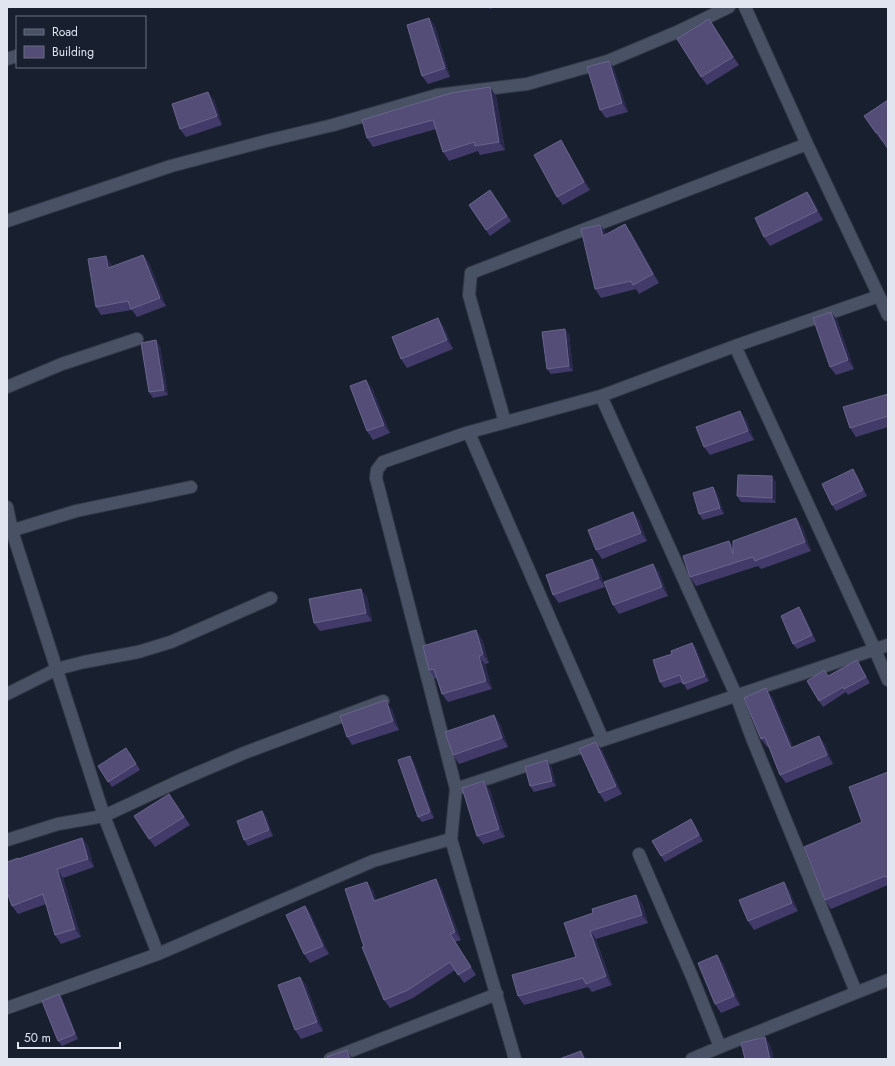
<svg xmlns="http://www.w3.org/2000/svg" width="895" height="1066" font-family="Jost,sans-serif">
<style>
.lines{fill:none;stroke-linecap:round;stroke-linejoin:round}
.minor-casing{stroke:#343947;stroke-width:14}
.minor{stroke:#495164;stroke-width:12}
.wall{fill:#423b6a}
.shaded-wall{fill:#2a284d}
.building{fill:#534d78;stroke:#69658b}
</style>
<rect width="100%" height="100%" fill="#182030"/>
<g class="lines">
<defs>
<path id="minor" d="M745 7 807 144 888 315
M7 59 17 56
M7 221 171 166 266 141 333 125 437 95 527 84 608 61 677 32 729 7
M735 346 875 650 888 680
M7 387 62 364 137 339
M601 396 736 695 752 738 856 992
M505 422 469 295 471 273 807 144
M469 433 603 740
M7 507 12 531 104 816 158 954
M7 532 76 511 191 487
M7 694 57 669 84 662 138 652 171 642 271 598
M456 789 888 645
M7 840 58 824 104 816 181 780 244 753 383 701
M639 854 693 979 720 1047
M7 1008 158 954 373 861 451 839
M330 1059 497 994
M515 1059 451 839 456 789 376 478 377 470 383 462 466 433 601 396 735 346 879 296
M692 1059 720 1047 888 980"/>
</defs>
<!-- minor casing -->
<use href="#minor" class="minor-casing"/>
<!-- minor -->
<use href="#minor" class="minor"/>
</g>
<!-- wall -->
<path class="wall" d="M488 7H495L490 9Z
M435 26 450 77 428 84 422 76Z
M714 27 739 65 707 85 701 77Z
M609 61 614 69 628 112 606 118 600 110Z
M490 87 496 96 505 150 480 155 478 151 449 161 443 152 436 129 373 147 367 138Z
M214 100 222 125 186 137 180 129Z
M888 100 883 141 882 142 864 116Z
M561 140 566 149 590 190 563 205 557 197Z
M490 190 511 221 490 236 469 205Z
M807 192 813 200 823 220 770 246 764 237Z
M600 225 607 234 631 232 659 283 639 294 636 289 601 298 595 289Z
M143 255 149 263 166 306 137 317 132 310 101 315 96 307 112 265V267Z
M831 312 837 320 854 369 836 375 830 367Z
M444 327 453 349 407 368 401 359Z
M569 334 573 371 551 374 547 369Z
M160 346 168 395 153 398 149 392Z
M372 388 390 433 373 440 367 431Z
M888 394V427L856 437 850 428Z
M746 419 754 440 710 455 704 447Z
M857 475 867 496 836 511 832 505Z
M776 482V503L741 502 737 496Z
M713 487 717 493 724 514 703 520 699 514Z
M633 512 639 520 647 541 602 559 596 550Z
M802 526 811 551 761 569 758 566 696 586 690 577 729 541 733 547Z
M598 568 605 587 559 603 553 595Z
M659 572 668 596 619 614 613 605Z
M361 589 367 597 372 621 320 631 314 623Z
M799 607 803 613 816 641 797 649 793 644Z
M482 639 489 663 485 664 492 689 448 702 442 694 437 678 435 679 429 670Z
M692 643 696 648 709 681 687 690 683 682 664 688 660 682 672 654Z
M857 660 860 666 870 683 848 695 846 692 823 707 819 701 828 676Z
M772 697 793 747 825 744 833 764 786 783 780 775 769 747H767L761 739Z
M392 709 399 730 352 745 347 737Z
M494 715 500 724 508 747 459 764 453 755Z
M596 742 602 750 622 794 605 802 599 793Z
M130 753 140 770 112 787 98 766Z
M414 762 434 818 422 822 418 817Z
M551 766 556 786 534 792 530 786Z
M888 772V885L831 909 825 900 862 822Z
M490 790 505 837 483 844 477 836Z
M175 803 190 825 155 847 149 839Z
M262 811 266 816 273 836 248 846 244 840Z
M695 825 703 841 665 862 661 856Z
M82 838 88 846 94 867 63 878 81 937 61 944 55 935 46 904 18 914 12 906 18 858 19 859Z
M441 887 461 940 455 942 476 975 464 983 455 970 413 998 390 1008 384 1000 364 947 373 890 376 900Z
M789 890 798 911 754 930 748 921Z
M642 903 648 923 596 939 612 985 592 992 588 987 524 1005 518 996 576 957 564 923Z
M305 906 311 915 329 954 310 963 304 954Z
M723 963 740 1005 721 1013 715 1004Z
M306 985 323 1031 301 1039 295 1030Z
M59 994 63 1000 78 1039 62 1046 58 1041Z"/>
<!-- shaded-wall -->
<path class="shaded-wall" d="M429 18 435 26 450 77 445 68Z
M709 19 714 27 739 65 733 57Z
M609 61 614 69 628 112 622 103Z
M490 87 496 96 505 150 499 142Z
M208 92 214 100 222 125 217 116Z
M561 140 566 149 590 190 584 182Z
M807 192 813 200 823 220 817 211Z
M625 224 631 232 659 283 653 274Z
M600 225 606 233 609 244 603 236Z
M143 255 149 263 166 306 160 298Z
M106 256 112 265 114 277 108 268Z
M831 312 837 320 854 369 848 360Z
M438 318 444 327 453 349 447 340Z
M565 329 569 334 573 371 569 366Z
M156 340 160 346 168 395 164 390Z
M366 380 372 388 390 433 384 425Z
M740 411 746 419 754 440 748 431Z
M853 469 857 475 867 496 863 490Z
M772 476 776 482V503L772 498Z
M713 487 717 493 724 514 720 508Z
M633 512 639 520 647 541 641 533Z
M796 518 802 526 811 551 805 542Z
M729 541 735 549 739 562 733 554Z
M592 559 598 568 605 587 599 578Z
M653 564 659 572 668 596 662 587Z
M361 589 367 597 372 621 366 613Z
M799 607 803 613 816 641 812 635Z
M476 630 482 639 489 663 483 654Z
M692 643 696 648 709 681 705 676Z
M479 656 485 664 492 689 486 681Z
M766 688 772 697 797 756 791 748Z
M386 700 392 709 399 730 393 721Z
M494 715 500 724 508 747 502 738Z
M819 736 825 744 833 764 827 755Z
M596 742 602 750 622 794 616 786Z
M410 756 414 762 434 818 430 812Z
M547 760 551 766 556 786 552 781Z
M484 781 490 790 505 837 499 829Z
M262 811 266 816 273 836 269 830Z
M691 819 695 825 703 841 699 835Z
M82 838 88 846 94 867 88 859Z
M57 869 63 878 81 937 75 929Z
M436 879 441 887 461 940 455 932Z
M367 882 373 890 379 909 374 901Z
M784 882 789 890 798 911 792 903Z
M636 895 642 903 648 923 642 915Z
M305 906 311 915 329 954 323 946Z
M590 931 596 939 612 985 606 976Z
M717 955 723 963 740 1005 734 996Z
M300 977 306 985 323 1031 317 1022Z
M59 994 63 1000 78 1039 75 1034Z
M765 1037 771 1046 774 1059H770Z
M347 1050 352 1058 353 1059H350Z
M581 1051 587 1059H584Z"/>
<!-- building -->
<path class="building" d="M429 18 445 68 422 76 407 25Z
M709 19 733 57 701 77 677 39Z
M609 61 622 103 600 110 587 67Z
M490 87 499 142 475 146 474 142 443 152 433 120 367 138 362 120 451 93Z
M208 92 217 116 180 129 172 104Z
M888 100V149L877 132 876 133 864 116Z
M561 140 584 182 557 197 534 155Z
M490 190 507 216 486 230 469 205Z
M807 192 817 211 764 237 755 218Z
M625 224 653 274 633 285 631 281 595 289 581 229 600 225 603 236Z
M143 255 160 298 131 309 128 301 96 307 88 259 106 256 108 268Z
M831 312 848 360 830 367 813 318Z
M438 318 447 340 401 359 392 337Z
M565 329 569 366 547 369 542 332Z
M156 340 164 390 149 392 141 343Z
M366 380 384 425 367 431 350 386Z
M888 394V416L850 428 843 407Z
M740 411 748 431 704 447 696 427Z
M853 469 863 490 832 505 822 484Z
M738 475 772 476V498L737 496Z
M713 487 720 508 699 514 693 493Z
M633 512 641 533 596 550 588 530Z
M796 518 805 542 755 561 753 557 690 577 683 556 729 541 733 554V541Z
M592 559 599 578 553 595 546 575Z
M653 564 662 587 613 605 604 582Z
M361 589 366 613 314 623 309 599Z
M799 607 812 635 793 644 781 616Z
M476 630 483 654 479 656 486 681 442 694 434 669 429 670 423 646Z
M692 643 705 676 683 684 680 675 660 682 653 660 672 654 671 651Z
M857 660 866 677 844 689 843 687 819 701 807 681 824 670 828 676Z
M766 688 791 748 819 736 827 755 780 775 765 737 761 739 744 698Z
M386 700 393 721 347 737 340 716Z
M494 715 502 738 453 755 445 732Z
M596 742 616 786 599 793 579 749Z
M126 748 136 764 108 782 98 766Z
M410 756 430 812 418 817 398 760Z
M547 760 552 781 530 786 525 767Z
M888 772V876L885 877V876L825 900 804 847 862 822 849 787Z
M484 781 499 829 477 836 462 788Z
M169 794 184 817 149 839 134 816Z
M262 811 269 830 244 840 237 821Z
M691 819 699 835 661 856 652 841Z
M82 838 88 859 57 869 75 929 55 935 43 894 12 906 7 892V862L18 858V859Z
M436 879 455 932 450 934 471 967 458 975 450 962 408 990 384 1000 362 947H364L345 889 367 882 374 901Z
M784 882 792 903 748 921 739 900Z
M636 895 642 915 590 931 606 976 586 984 583 978 518 996 512 975 576 957 564 923 593 913 592 909Z
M305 906 323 946 304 954 286 915Z
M717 955 734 996 715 1004 698 963Z
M300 977 317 1022 295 1030 278 985Z
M59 994 75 1034 58 1041 42 1001Z
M765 1037 770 1059H745L741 1043Z
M347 1050 350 1059H328L327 1057Z
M581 1051 584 1059H559Z"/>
<!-- border -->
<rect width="895" height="1066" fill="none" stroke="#e0e5f0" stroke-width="16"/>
<!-- legend -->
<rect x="16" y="16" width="130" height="52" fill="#182030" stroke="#686f7d"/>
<rect x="24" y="29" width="20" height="6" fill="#495164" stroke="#686f7d"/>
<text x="52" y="36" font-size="12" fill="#e0e5f0">Road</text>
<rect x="24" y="46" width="20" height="12" fill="#534d78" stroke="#686f7d"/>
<text x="52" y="56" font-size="12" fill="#e0e5f0">Building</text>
<!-- scale -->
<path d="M18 1042v6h102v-6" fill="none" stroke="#e0e5f0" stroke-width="2"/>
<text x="24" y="1042" font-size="12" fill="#e0e5f0" stroke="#182030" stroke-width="3" paint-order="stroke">50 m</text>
</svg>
